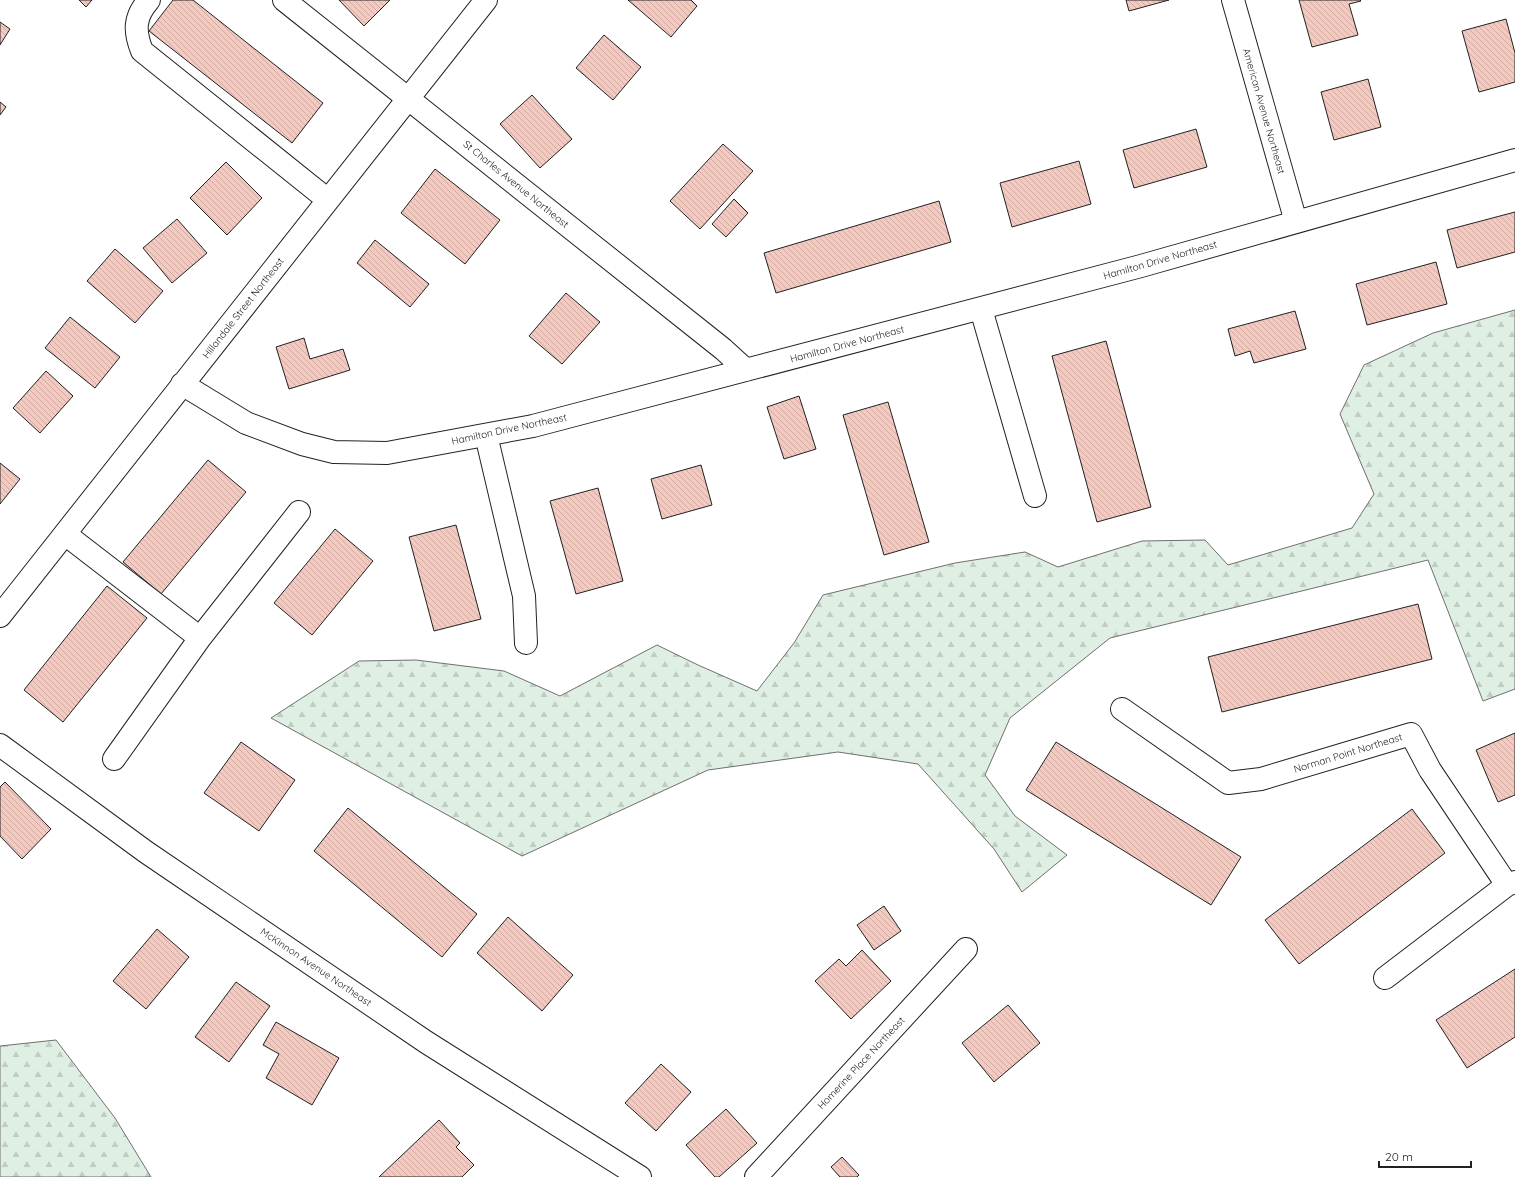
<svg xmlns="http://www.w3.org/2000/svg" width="1515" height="1177" font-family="Quicksand,sans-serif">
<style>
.forest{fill:url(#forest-firs);stroke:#6f6f6f}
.building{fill:url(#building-back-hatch);stroke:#222}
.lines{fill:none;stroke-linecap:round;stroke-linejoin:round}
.minor-casing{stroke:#222;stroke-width:24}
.minor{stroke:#fff;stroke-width:22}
.labels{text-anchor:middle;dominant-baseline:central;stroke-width:3;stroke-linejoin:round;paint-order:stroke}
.street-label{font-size:10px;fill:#222;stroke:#fff}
</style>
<defs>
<pattern id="forest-firs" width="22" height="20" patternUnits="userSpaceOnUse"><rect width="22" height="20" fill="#e0efe3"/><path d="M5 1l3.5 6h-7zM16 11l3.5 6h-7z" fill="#c0cdc2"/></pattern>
<pattern id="building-back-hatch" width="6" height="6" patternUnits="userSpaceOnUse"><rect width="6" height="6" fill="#f3c9c0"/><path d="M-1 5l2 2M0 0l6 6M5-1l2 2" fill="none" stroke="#d0aca5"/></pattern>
</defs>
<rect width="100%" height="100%" fill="#fff"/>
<!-- forest -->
<path class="forest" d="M1515 310V689L1483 701 1428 560 1110 638 1010 718 985 775 1015 816 1067 855 1022 892 994 849 918 764 838 752 708 770 522 856 271 718 359 661 416 660 504 671 560 696 657 645 698 665 757 691 794 643 823 595 955 563 1025 552 1058 567 1142 541 1205 540 1228 565 1352 528 1374 494 1340 414 1364 365 1433 333Z
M56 1040 115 1118 151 1177H0V1046Z"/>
<!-- building -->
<path class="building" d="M79 0H92L86 7Z
M173 0H193L323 103 292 143 149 31Z
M339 0H390L364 26Z
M628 0H691L697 6 671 37Z
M1126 0H1169L1129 11Z
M1299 0H1360L1361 1 1349 4 1358 35 1312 47Z
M1506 19 1515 53V82L1479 92 1462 31Z
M0 22 10 29 0 45Z
M604 35 641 67 613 100 576 68Z
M1368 79 1381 127 1334 140 1321 92Z
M532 95 572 139 540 168 500 124Z
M0 102 6 107 0 115Z
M1196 129 1207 167 1134 188 1123 150Z
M723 144 753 171 700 229 670 201Z
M1079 161 1091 204 1012 227 1000 183Z
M226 162 262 198 227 235 190 198Z
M435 169 500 220 465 264 401 213Z
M734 199 748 213 726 237 712 224Z
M939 201 951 242 776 293 764 253Z
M1515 212V252L1457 268 1447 230Z
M177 219 207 253 172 283 143 248Z
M375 240 429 284 410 307 357 263Z
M115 249 163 291 135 323 87 281Z
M1436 262 1447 304 1367 325 1356 284Z
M566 293 600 322 562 364 529 336Z
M1295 311 1306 349 1254 363 1250 351 1235 356 1228 329Z
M70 317 120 357 95 388 45 348Z
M304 338 310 359 343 349 350 370 289 389 276 347Z
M1106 341 1151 507 1097 522 1052 356Z
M46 371 73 396 40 433 13 408Z
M799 396 816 449 784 459 767 407Z
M888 402 929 542 884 555 843 415Z
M208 460 246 492 161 594 123 562Z
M0 463 20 479 0 504Z
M701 465 712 505 662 519 651 479Z
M598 488 623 581 576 594 550 501Z
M456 525 481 619 434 631 409 537Z
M335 529 373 561 312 635 274 603Z
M107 586 147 618 63 722 24 690Z
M1418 604 1432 659 1222 712 1208 657Z
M1515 733V795L1498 802 1476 750Z
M241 742 295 780 259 831 204 793Z
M1056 742 1241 857 1211 905 1026 790Z
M5 782 51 829 22 859 0 836V787Z
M348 808 477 914 442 957 314 851Z
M1412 809 1445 853 1299 964 1265 920Z
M884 906 901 931 874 950 857 925Z
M508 917 573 975 542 1011 477 953Z
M157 929 189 957 146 1009 113 981Z
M862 950 891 981 851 1019 815 981 839 959 846 966Z
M1515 969V1037L1467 1068 1436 1020Z
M236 982 270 1006 229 1062 195 1037Z
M1008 1005 1040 1043 994 1082 962 1043Z
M276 1022 339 1058 312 1105 266 1078 279 1054 263 1045Z
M661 1064 691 1092 656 1131 625 1103Z
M726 1109 757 1143 719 1177H715L686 1145Z
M439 1120 460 1143 456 1147 474 1165 462 1177H379Z
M842 1157 859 1175 857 1177H840L831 1167Z"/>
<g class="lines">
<defs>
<path id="minor" d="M149 0C134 17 134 31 142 51L328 200
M284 0 723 349 746 370
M1233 0 1296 222
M981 309 1035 496
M182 384 246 423 302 444 334 452 387 453 533 426 1141 266 1515 160
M486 435 524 596 526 643
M65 534 200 638
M0 616 486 0
M1122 709 1228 783 1261 779 1411 734 1430 770 1507 885 1515 882
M0 745 146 852 426 1042 640 1177
M114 759 200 638 299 512
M1385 978 1507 885
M756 1177 966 949"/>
</defs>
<!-- minor casing -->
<use href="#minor" class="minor-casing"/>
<!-- minor -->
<use href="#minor" class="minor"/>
</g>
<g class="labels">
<!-- street labels -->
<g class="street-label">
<text transform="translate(1264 111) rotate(74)">American Avenue Northeast</text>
<text transform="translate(516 184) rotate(39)">St Charles Avenue Northeast</text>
<text transform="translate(1160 260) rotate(-16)">Hamilton Drive Northeast</text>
<text transform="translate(243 308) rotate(-52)">Hillandale Street Northeast</text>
<text transform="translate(847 344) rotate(-15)">Hamilton Drive Northeast</text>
<text transform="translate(509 429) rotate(-12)">Hamilton Drive Northeast</text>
<text transform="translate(1348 753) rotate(-17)">Norman Point Northeast</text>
<text transform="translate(316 967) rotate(34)">McKinnon Avenue Northeast</text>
<text transform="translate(861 1063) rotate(-47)">Homerine Place Northeast</text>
</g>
</g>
<!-- scale -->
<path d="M1379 1161v6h92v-6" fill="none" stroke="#222222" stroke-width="2"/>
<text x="1385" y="1161" font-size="12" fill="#222222" stroke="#ffffff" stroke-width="3" paint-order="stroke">20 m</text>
</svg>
